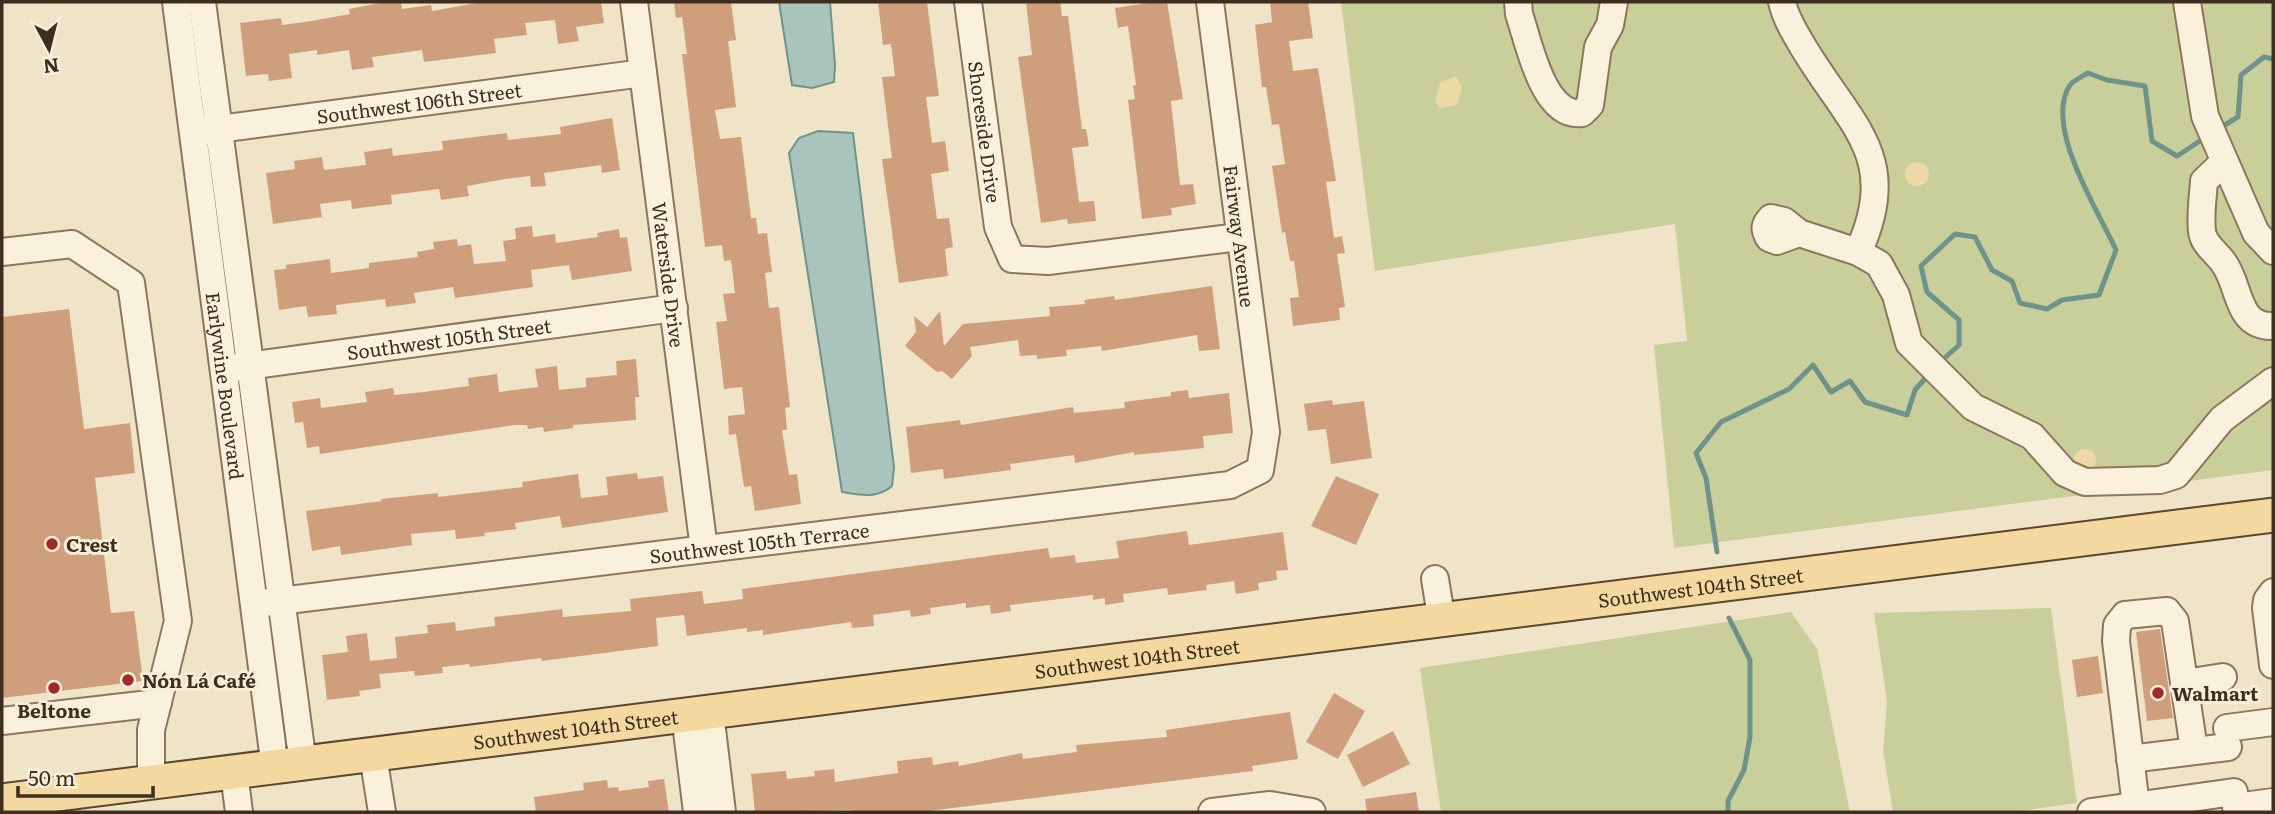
<svg xmlns="http://www.w3.org/2000/svg" width="2275" height="814" font-family="Literata,serif">
<style>
.green{fill:#c9cf9b}
.sand{fill:#ecd9a5}
.water{fill:#a9c4bc;stroke:#6f938a;stroke-width:2}
.lines{fill:none;stroke-linecap:round;stroke-linejoin:round}
.stream{stroke:#6f938a;stroke-width:5}
.building{fill:#cf9f7d}
.minor-casing{stroke:#8d765c;stroke-width:30}
.major-casing{stroke:#5b4430;stroke-width:37}
.minor{stroke:#faf1dc;stroke-width:26}
.major{stroke:#f3d9a0;stroke-width:33}
.poi-dot{fill:#9e2a2b;stroke:#f7eed8;stroke-width:2.5}
.labels{text-anchor:middle;dominant-baseline:central;stroke-width:6;stroke-linejoin:round;paint-order:stroke}
.street-label{font-size:19px;fill:#3d2e20;stroke:#f7eed8}
.poi-label{font-size:19px;font-weight:bold;fill:#3d2e20;stroke:#f7eed8;text-anchor:start}
</style>
<rect width="100%" height="100%" fill="#f0e4c8"/>
<!-- green -->
<path class="green" d="M1341 2H2273V470L1674 548 1654 345 1687 341 1675 224 1375 271Z
M2051 608 2077 803 2013 812H1893L1883 751 1887 701 1874 613Z
M1791 612 1817 649 1850 812H1441L1420 668Z"/>
<!-- sand -->
<path class="sand" d="M1456 76 1462 87 1457 105 1440 108 1435 102 1440 83Z
M1905 174a12 12 0 1 1 24 0a12 12 0 1 1-24 0Z
M2074 460a11 11 0 1 1 22 0a11 11 0 1 1-22 0Z"/>
<!-- water -->
<path class="water" d="M779 2H830L835 65 834 82 812 88 792 85Z
M818 131 853 133 894 467 892 486C877 499 861 495 842 492L789 153 799 138Z"/>
<g class="lines">
<!-- stream -->
<path class="stream" d="M2220 128 2238 117 2241 75 2264 57 2273 59
M1939 363 1959 345V320L1927 292 1921 266 1955 234 1975 237 1992 270 2012 281 2020 303 2047 309 2062 300 2099 295 2116 250C2098 210 2043 126 2070 85 2074 80 2083 76 2088 73L2107 80 2145 86 2152 141 2177 156 2206 137
M1717 552 1706 478 1696 453 1721 422 1789 389 1813 365 1831 392 1850 381 1865 402 1907 415 1915 390 1930 373
M1728 812V801L1744 770 1750 737V660L1729 618"/>
</g>
<!-- building -->
<path class="building" d="M386 2H401L402 9 431 5 432 11 482 2H601L604 23 576 27 579 41 558 44 555 20 525 23 527 35 494 39 496 53 424 62 422 50 372 57 374 67 352 70 349 50 317 55V50L289 54 292 78 269 81 268 74 246 76 240 23 281 18 282 25 312 21 350 14 349 9Z
M674 2H731L736 40 728 41 736 107 715 110 720 139 741 137 751 218H756L758 234 767 233 772 272 765 273 769 308 779 307 790 407 785 408 787 430H782L789 475 797 474 801 504 755 511 751 486 744 487 736 434 729 435 728 416 745 414 742 387 724 389 716 322 727 321 723 294 735 293 731 260 724 261 722 245 705 247 682 54H687L682 17 676 18Z
M878 2H927L939 96 926 97 932 143 945 141 949 171 931 174 937 219 949 218 953 247 945 249 948 276 899 283 882 159 892 158 882 77 895 76 891 44 883 45Z
M1026 2H1060L1062 16H1068L1082 129H1086L1089 146 1072 148 1079 202 1094 201 1096 221 1068 224 1067 219 1041 223 1018 57 1032 55Z
M1155 2H1167L1183 99 1171 101 1180 185 1193 184 1196 204 1171 208 1172 215 1142 219 1128 100 1135 99 1133 86 1136 85 1128 26 1118 28 1115 8Z
M1270 2H1308L1313 38 1289 41 1293 71 1318 68 1336 181 1326 182 1334 238 1342 236 1345 253 1337 254 1345 307 1339 308 1340 320 1293 326 1290 298 1299 297 1294 261H1290L1285 232 1282 233 1272 166 1285 164 1279 124 1272 125 1266 87H1262L1255 25 1272 22Z
M612 118 620 170 602 173 601 165 544 173 546 186 531 187 530 176 499 180 467 186 469 196 441 200 439 189 391 195 392 204 352 209 351 200 320 204 322 217 273 224 266 173 295 169 294 161 322 157 324 170 366 165 364 152 392 148 393 156 443 150 442 141 507 133 508 140 561 134 560 127Z
M532 226 533 237 555 234 556 243 598 237 597 233 619 229 620 238 627 237 632 271 572 280 569 265 531 270 533 287 455 298 453 287 414 293 416 303 386 307 385 299 336 305 337 314 308 317 306 306 279 310 274 270 286 269V265L330 259 331 273 369 268V263L418 257 417 252 434 249 433 242 457 239 458 246 471 244 474 264 506 261 503 241 516 239 515 228Z
M1212 286 1220 349 1199 351 1197 335 1102 351 1101 346 1066 350 1067 356 1037 359V355L1020 356 1018 340 970 347 972 356 952 379 942 371 937 372 905 346 916 332 914 316 927 327 940 311 944 346 963 324 1050 316 1049 307 1085 304 1084 300 1114 296 1115 300Z
M69 309 84 429 130 423 135 473 95 478 111 613 134 611 143 681 2 698V317Z
M636 359 639 397H635L636 420 573 425V428L544 432 543 427 528 429 527 425H515L320 454 319 446 307 448 303 422 295 423 292 402 320 398 321 408 367 402 365 392 393 388 394 395 424 392 469 386 468 378 497 374 499 392 538 387 535 369 557 366 559 390 586 387V378L617 375 616 361Z
M1188 390 1189 398 1229 393 1233 433 1203 436 1204 448 1134 455V452L1075 463 1074 455 1010 464 1011 470 944 479 943 469 911 473 906 427 960 420 961 425 1073 407 1074 413 1125 408 1124 402 1171 396V392Z
M1332 400 1333 405 1364 401 1372 458 1331 464 1326 429 1308 431 1304 404Z
M637 473 638 479 663 476 668 512 562 528 560 516 515 523 516 529 484 533 485 536 456 539 455 530 411 534 412 545 341 555 340 546 312 551 306 511 382 501 381 499 438 493V497L523 487 522 482 578 474 581 498 608 495 606 477Z
M1336 476 1379 494 1356 545 1311 526Z
M1187 531 1189 545 1283 532 1288 570 1276 571 1277 580 1258 583 1259 590 1236 594 1234 581 1206 585 1207 590 1168 595 1167 588 1123 594 1124 602 1105 605V598L1093 600V595L1010 605 1011 611 991 614 990 605 966 608V603L930 608 931 614 911 617 910 610 873 615 874 626 852 628 851 622 763 635V630L747 632V628L687 636 684 615 656 618 658 646 542 661 541 658 470 667 469 664 442 667 443 673 415 676 414 671 379 674 381 688 359 691 360 696 327 700 322 655 348 652 346 636 367 633 370 661 397 658 395 637 428 633 427 625 455 622 456 631 495 626 494 617 522 614 562 609 563 617 631 611 630 599 702 591 704 604 743 599 742 589 1048 548 1050 558 1075 555 1076 563 1119 558 1116 541Z
M2160 629 2173 718 2147 721 2136 632Z
M2098 656 2103 693 2077 697 2072 660Z
M1334 693 1365 711 1338 759 1306 742Z
M1290 712 1298 759 1252 766 1253 771 920 812H853V810L755 812 751 774 786 771 787 779 815 776 814 771 834 769 835 782 898 773 897 761 932 757 933 765 958 761 959 766 1022 753 1023 759 1077 752 1076 745 1167 737 1166 730Z
M1393 731 1410 764 1363 787 1347 755Z
M664 779 669 812H536L534 797 584 790 583 783 607 780 608 788 618 787 619 791 649 787 648 781Z
M1416 792 1419 812H1367L1365 799Z"/>
<g class="lines">
<defs>
<g id="minor">
<path id="s1" d="M176 2 275 768"/>
<path d="M202 2 303 764"/>
<path id="s2" d="M634 2 704 549"/>
<path id="s3" d="M968 2 998 227 1012 259 1048 261 1239 237"/>
<path d="M1518 2 1519 14C1529 43 1543 118 1582 113L1590 105 1598 47 1610 25 1614 2"/>
<path d="M1782 2C1786 19 1796 35 1805 50 1851 126 1902 158 1858 252"/>
<path d="M2187 2 2205 116 2256 233 2273 251"/>
<path id="s4" d="M204 131 643 73"/>
<path d="M2224 162 2204 181C2203 197 2200 215 2202 231 2203 244 2216 252 2223 262 2241 285 2235 327 2273 326"/>
<path d="M1799 233 1777 241 1769 238C1764 229 1764 225 1771 218L1784 221 1799 233 1858 252 1879 264 1896 295 1909 343 1973 407 2032 436 2065 473 2085 482 2160 480 2176 475 2222 419 2273 381"/>
<path d="M2 252 72 244 131 283 178 621 151 730V783"/>
<path id="s5" d="M232 368 674 308"/>
<path d="M1435 579 1442 622"/>
<path d="M2273 592 2267 600 2266 608 2273 665"/>
<path id="s6" d="M255 604 1230 485 1260 470 1266 432 1210 2"/>
<path d="M2185 683 2223 677"/>
<path d="M710 713 722 812"/>
<path d="M685 715 697 812"/>
<path d="M2 721 158 703"/>
<path d="M2227 728 2273 722"/>
<path d="M373 755 382 812"/>
<path d="M2130 759 2228 747"/>
<path d="M234 773 239 812"/>
<path d="M2136 806 2116 641 2117 625 2125 615 2167 611 2175 621 2194 750"/>
<path d="M2236 807 2273 802"/>
<path d="M1212 812 1270 805 1312 812"/>
<path d="M2091 812 2234 792"/>
</g>
<g id="major">
<path id="s7" d="M2 801 2273 515"/>
</g>
</defs>
<!-- minor casing -->
<use href="#minor" class="minor-casing"/>
<!-- major casing -->
<use href="#major" class="major-casing"/>
<!-- minor -->
<use href="#minor" class="minor"/>
<!-- major -->
<use href="#major" class="major"/>
</g>
<!-- markers -->
<g class="poi-dot">
<circle cx="52" cy="544" r="7"/>
<circle cx="128" cy="680" r="7"/>
<circle cx="54" cy="688" r="7"/>
<circle cx="2158" cy="693" r="7"/>
</g>
<g class="labels">
<!-- street labels -->
<g class="street-label">
<text stroke="none"><textPath href="#s4" startOffset="217">Southwest 106th Street</textPath></text>
<text stroke="none"><textPath href="#s3" startOffset="131">Shoreside Drive</textPath></text>
<text transform="translate(1240 236) rotate(83)">Fairway Avenue</text>
<text stroke="none"><textPath href="#s2" startOffset="275">Waterside Drive</textPath></text>
<text stroke="none"><textPath href="#s5" startOffset="219">Southwest 105th Street</textPath></text>
<text stroke="none"><textPath href="#s1" startOffset="387">Earlywine Boulevard</textPath></text>
<text stroke="none"><textPath href="#s6" startOffset="508">Southwest 105th Terrace</textPath></text>
<text stroke="none"><textPath href="#s7" startOffset="1712">Southwest 104th Street</textPath></text>
<text stroke="none"><textPath href="#s7" startOffset="1144">Southwest 104th Street</textPath></text>
<text stroke="none"><textPath href="#s7" startOffset="578">Southwest 104th Street</textPath></text>
</g>
<!-- poi labels -->
<g class="poi-label">
<text x="66" y="544">Crest</text>
<text x="142" y="680">Nón Lá Café</text>
<text x="2172" y="693">Walmart</text>
<text x="54" y="710" text-anchor="middle">Beltone</text>
</g>
</g>
<!-- border -->
<rect width="2275" height="814" fill="none" stroke="#3d2e20" stroke-width="7"/>
<!-- north arrow -->
<g transform="translate(49 49) rotate(173)" stroke="#f7eed8" stroke-width="5" paint-order="stroke">
<path d="M0-5L12 26L0 18L-12 26Z" fill="#3d2e20"/>
<text y="-10" font-size="19" font-weight="bold" text-anchor="middle" fill="#3d2e20">N</text>
</g>
<!-- scale -->
<path d="M18 786v10h135v-10" fill="none" stroke="#3d2e20" stroke-width="3.5"/>
<text x="28" y="786" font-size="21" fill="#3d2e20" stroke="#f7eed8" stroke-width="5" paint-order="stroke">50 m</text>
</svg>
